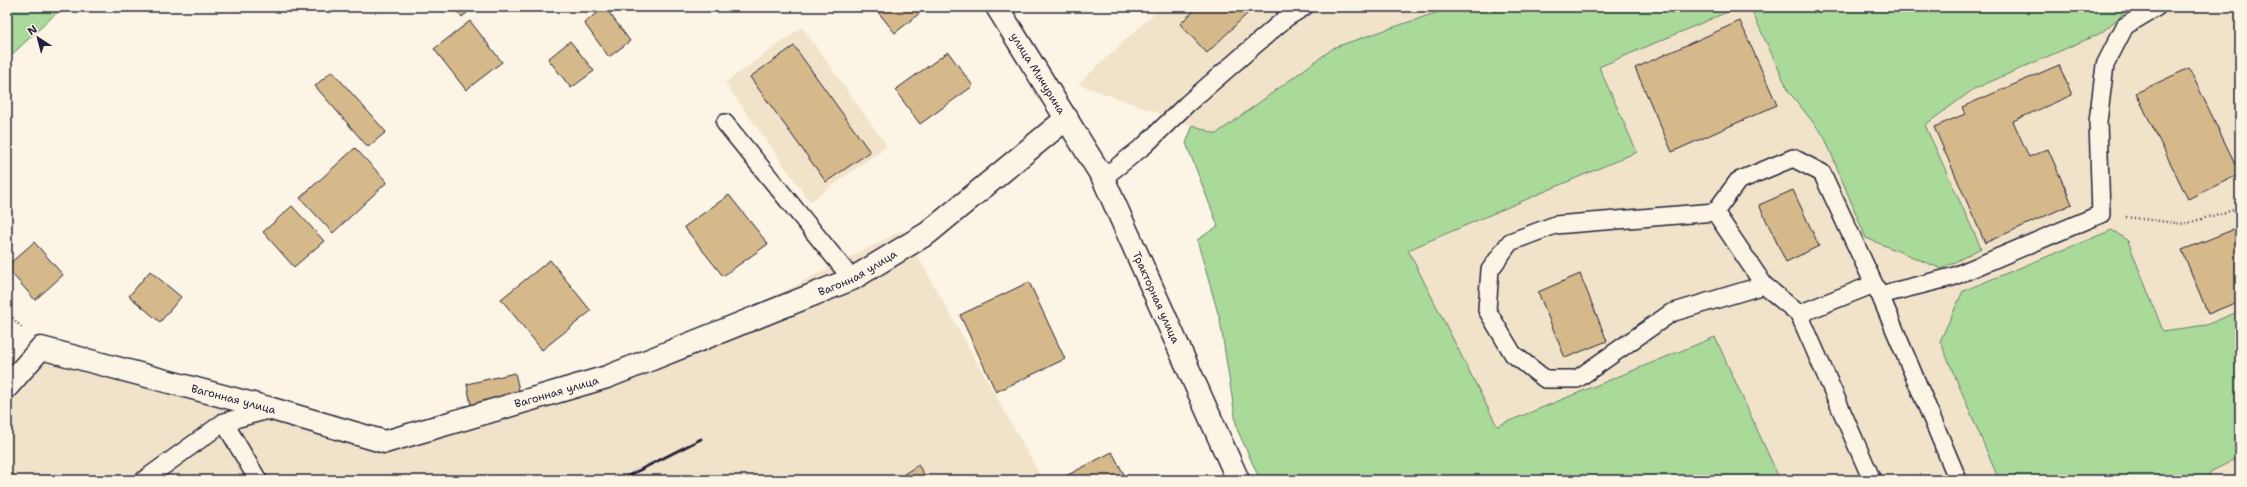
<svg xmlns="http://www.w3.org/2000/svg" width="2247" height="487" font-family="'Shantell Sans',sans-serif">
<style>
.built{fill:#f1e3ca}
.green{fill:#a9da9a;stroke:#667e6a}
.building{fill:#d6b98a;stroke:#22223b}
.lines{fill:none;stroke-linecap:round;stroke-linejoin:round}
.service-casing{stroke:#22223b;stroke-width:20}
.minor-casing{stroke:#22223b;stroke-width:25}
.secondary-casing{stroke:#22223b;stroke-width:25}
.path{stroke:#22223b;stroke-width:2.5;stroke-dasharray:1 3;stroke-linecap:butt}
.service{stroke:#fcf5e5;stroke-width:17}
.minor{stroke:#fcf5e5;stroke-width:22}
.secondary{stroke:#fcf5e5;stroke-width:22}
.rail{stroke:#22223b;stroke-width:3}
.labels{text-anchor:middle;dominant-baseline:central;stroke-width:3;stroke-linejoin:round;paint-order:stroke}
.street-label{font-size:11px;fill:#22223b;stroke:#fcf5e5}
</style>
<rect width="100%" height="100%" fill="#fcf5e5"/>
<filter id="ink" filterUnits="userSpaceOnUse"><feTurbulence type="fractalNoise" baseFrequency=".025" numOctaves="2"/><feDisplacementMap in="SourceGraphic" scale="8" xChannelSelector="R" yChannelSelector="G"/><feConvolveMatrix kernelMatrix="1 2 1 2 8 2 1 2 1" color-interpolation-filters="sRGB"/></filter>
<g filter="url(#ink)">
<!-- built -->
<path class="built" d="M1161 7H2240V480H1357L1216 134 1078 84Z
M802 27 887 146 810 202 725 83Z
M903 230 1043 480H7V391L42 351 385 445 606 382Z"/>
<!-- green -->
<path class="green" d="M7 7H63L7 59Z
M1453 7H1739L1599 67 1637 152 1408 250 1497 426 1715 337 1780 480H1260L1237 429 1220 320 1197 240 1218 226 1186 143 1193 125 1216 134 1335 47Z
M1750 7H2131L2101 33 1974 89 1925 125 1981 248 1942 269 1866 238 1824 136 1789 92Z
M2112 230 2128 241 2163 331 2206 325 2240 311V457L2210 472 2209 480H1999L1940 341 1963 291Z"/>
<!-- building -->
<path class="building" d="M453 7H474L462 17Z
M605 7 630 41 609 57 584 23Z
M874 7H925L926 8 895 33Z
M1198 7H1249L1252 9 1207 53 1180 24Z
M470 21 502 62 466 90 434 49Z
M1740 21 1777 105 1672 152 1635 68Z
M570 41 594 71 571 88 548 59Z
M794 46 870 152 826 182 750 77Z
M948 52 973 86 920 124 895 90Z
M2059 65 2072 95 2013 121 2029 157 2048 149 2072 204 1985 243 1934 127 1965 114 1962 107Z
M2189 68 2240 174 2188 199 2136 93Z
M332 71 386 132 368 147 315 86Z
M355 148 387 182 333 233 300 198Z
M1793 190 1819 246 1786 262 1759 205Z
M729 195 768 244 723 276 684 227Z
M292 206 324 241 294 267 263 232Z
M2240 227V301L2208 314 2182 250Z
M34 242 63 275 35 300 7 268V266Z
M550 260 591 311 542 350 501 299Z
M150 271 181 297 160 322 129 296Z
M1580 274 1607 341 1565 358 1538 292Z
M1029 282 1065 359 996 392 960 315Z
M515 373 520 394 471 405 467 384Z
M1112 452 1127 480H1058Z
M918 465 928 480H895Z
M1826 477 1828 480H1819Z"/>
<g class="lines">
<defs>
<path id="service" d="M725 123 852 279
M1103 178 1145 145 1187 104 1286 18 1304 7
M1715 212 1764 285
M1874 284 1822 173 1793 158 1738 181 1715 212 1555 225 1510 242 1490 270 1487 310 1513 354 1545 379H1577L1671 313 1764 285 1799 314 1874 284 1880 295
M1799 314 1872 480
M224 422 258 480
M144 480 224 422 272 409
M1958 480 1880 295 1952 277 2101 214 2098 122 2105 65 2125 26 2157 7"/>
<g id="minor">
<path id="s1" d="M7 387 41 348 272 409 385 442 607 377 852 279 928 233 1067 118"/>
</g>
<g id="secondary">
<path id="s2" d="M997 7 1103 178 1238 480"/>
</g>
</defs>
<!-- service casing -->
<use href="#service" class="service-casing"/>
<!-- minor casing -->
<use href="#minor" class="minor-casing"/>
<!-- secondary casing -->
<use href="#secondary" class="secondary-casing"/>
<!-- path -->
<path class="path" d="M2126 217 2184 224 2240 208
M7 312 23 329"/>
<!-- service -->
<use href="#service" class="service"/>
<!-- minor -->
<use href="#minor" class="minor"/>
<!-- secondary -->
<use href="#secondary" class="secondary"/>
<!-- rail -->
<path class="rail" d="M620 480 701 439"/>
</g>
</g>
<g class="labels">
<!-- street labels -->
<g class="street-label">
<text stroke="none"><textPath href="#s2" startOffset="78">улица Мичурина</textPath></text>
<text stroke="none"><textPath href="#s1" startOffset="911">Вагонная улица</textPath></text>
<text stroke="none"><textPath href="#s2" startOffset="332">Тракторная улица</textPath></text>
<text stroke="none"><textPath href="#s1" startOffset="587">Вагонная улица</textPath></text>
<text stroke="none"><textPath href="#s1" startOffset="251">Вагонная улица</textPath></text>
</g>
</g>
<!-- margin -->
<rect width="2247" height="487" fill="none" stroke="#fcf5e5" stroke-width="24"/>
<rect x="12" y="12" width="2223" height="463" fill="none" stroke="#22223b" stroke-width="1.5" filter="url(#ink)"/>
<!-- north arrow -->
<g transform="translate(38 38) rotate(324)" stroke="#fcf5e5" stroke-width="3" paint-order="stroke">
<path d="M0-3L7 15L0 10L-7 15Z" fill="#22223b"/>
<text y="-6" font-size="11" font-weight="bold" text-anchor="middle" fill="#22223b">N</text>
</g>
</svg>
